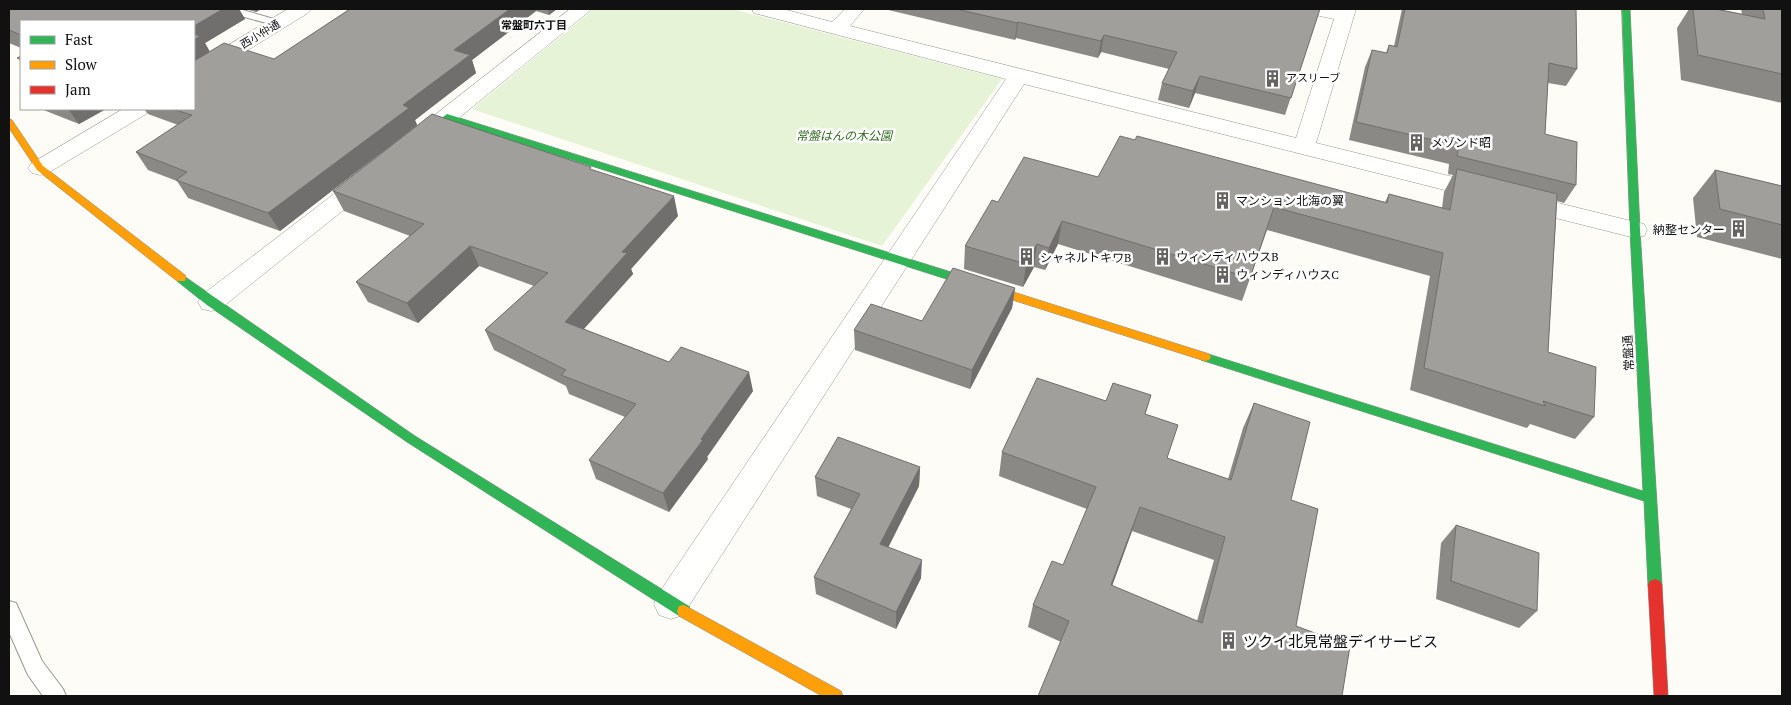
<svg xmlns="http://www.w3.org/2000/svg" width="1791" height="705" font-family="'PT Serif','Noto Sans JP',serif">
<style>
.green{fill:#e7f3d7}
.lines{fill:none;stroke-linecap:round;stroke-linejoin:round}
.lane-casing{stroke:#979795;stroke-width:2}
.street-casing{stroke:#979795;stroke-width:1}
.fast-casing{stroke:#8e8d8b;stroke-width:1}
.slow-casing{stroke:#8e8d8b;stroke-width:1}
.jam-casing{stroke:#8e8d8b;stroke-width:1}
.lane{fill:#fffffe;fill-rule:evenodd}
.street{fill:#fffffe;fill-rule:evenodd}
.fast{fill:#30b455;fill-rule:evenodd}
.slow{fill:#ff9f0a;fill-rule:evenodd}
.jam{fill:#e5322d;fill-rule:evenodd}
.wall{fill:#8a8986;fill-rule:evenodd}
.shaded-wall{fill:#716f6d}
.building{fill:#a19f9c;stroke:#716f6d;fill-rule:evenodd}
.labels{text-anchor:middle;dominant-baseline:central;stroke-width:5;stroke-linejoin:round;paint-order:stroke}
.far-neighbourhood-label{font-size:11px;font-weight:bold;fill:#111;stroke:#fff}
.far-street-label{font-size:11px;fill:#111;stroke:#fff}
.far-poi-label{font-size:11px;fill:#111;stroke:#fff;text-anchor:start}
.park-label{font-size:12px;font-style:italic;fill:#2f6b1f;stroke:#fff}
.poi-label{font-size:12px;fill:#111;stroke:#fff;text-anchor:start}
.street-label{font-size:12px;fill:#111;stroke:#fff}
.near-poi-label{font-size:15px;fill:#111;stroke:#fff;text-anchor:start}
</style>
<rect width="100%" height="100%" fill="#fdfcf7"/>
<!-- green -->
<path class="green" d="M594 9H732L1002 79 882 246 472 109Z"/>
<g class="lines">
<defs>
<path id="lane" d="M221 9H239L281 21 283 23 277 26 223 11Z
M9 601 16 603 42 661 63 689 66 696H43L28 675 9 632Z"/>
<path id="street" d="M288 9H311L308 13 201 79 194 81V66Z
M570 9H592L433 139 425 141 417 139 414 134 417 129Z
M752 9H783L832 22 845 9H864L850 26 1296 138 1334 19 1306 13 1303 9H1356L1316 143 1635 222 1644 224 1647 230 1644 236 1635 238 1024 84 683 615 671 619 659 615 654 604 659 593 1006 79 754 13Z
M123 109H149L146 114 48 173 40 175 32 173 28 168 32 163Z
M368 172 376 174 380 179 376 184 220 309 211 311 202 309 198 302 202 295 360 174Z"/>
<path id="fast" d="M1622 9H1630L1640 230 1662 585 1660 589 1655 591 1650 589 1648 585 1644 501 1201 360 1199 357 1201 354 1205 353 1643 491 1630 230Z
M447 114 970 278 971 281 970 284H962L444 119 443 117Z
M181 274 415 436 689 606 691 611 689 616 684 617 679 616 407 442 207 305 177 281 176 278Z"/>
<path id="slow" d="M9 119 12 120 43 166 185 275 186 278 185 281H177L37 170 9 128Z
M966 277 1209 354 1211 357 1209 360 1205 361 962 284 961 281 962 278Z
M684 605 841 691 843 696H822L679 616 677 611 679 606Z"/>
<path id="jam" d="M1655 579 1660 581 1662 585 1668 696H1654L1648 585 1650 581Z"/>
</defs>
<!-- lane casing -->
<use href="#lane" class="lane-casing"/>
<!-- street casing -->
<use href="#street" class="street-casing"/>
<!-- fast casing -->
<use href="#fast" class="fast-casing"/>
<!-- slow casing -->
<use href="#slow" class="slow-casing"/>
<!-- jam casing -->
<use href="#jam" class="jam-casing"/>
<!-- lane -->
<use href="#lane" class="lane"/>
<!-- street -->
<use href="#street" class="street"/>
<!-- fast -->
<use href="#fast" class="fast"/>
<!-- slow -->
<use href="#slow" class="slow"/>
<!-- jam -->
<use href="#jam" class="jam"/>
</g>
<!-- wall -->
<path class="wall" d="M9 9H239L245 19 205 43 210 52 274 59 350 9H557L549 15 536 11 472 60 476 73 415 120 417 125 592 170 678 216 631 269 633 274 584 329 669 362 753 391 707 457 708 459 669 512 596 479 589 460 625 417 569 394 566 386 494 350 485 330 534 286 479 266 418 323 368 302 356 282 410 236 344 211 333 191 392 144 280 231 188 198 177 181 148 170 136 152 178 125 148 114 144 109H194L21 21V48L9 43Z
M245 9H261L256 12Z
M884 9H1320L1285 115 1195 93 1189 108 1158 100 1162 83 1169 69 1101 52 1098 58 1016 38 1015 40Z
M1402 9H1576L1577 69 1566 86 1548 83 1545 134 1576 185 1564 203 1557 201 1548 352 1594 417 1575 439 1530 424 1527 428 1410 390 1430 276 1267 230 1242 301 1058 244 1045 270 1034 267 1023 287 964 269 965 246 998 202 1098 177 1135 140 1385 202 1389 194 1442 208 1444 192 1453 175 1448 174 1449 164 1349 140 1365 67 1372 50 1386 53 1389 45 1394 46Z
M1689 9H1716L1742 14 1741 9H1782V103L1681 80 1677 28Z
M41 109H106L79 124Z
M1715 170 1782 186V259L1697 237 1693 198Z
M1015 288 1012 308 970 389 855 350 854 330 922 321Z
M1151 395 1145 415 1167 458 1228 479 1243 428 1254 403 1291 500 1296 626 1061 642 1028 627 1033 605 1063 565 1087 509 999 476 1002 452 1106 401ZM1132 531 1214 560 1197 621 1112 586Z
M920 467 919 486 888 547 921 578 896 629 816 594 814 577 851 509 817 496 815 477Z
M1456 525 1537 611 1519 628 1436 599 1441 543Z"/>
<!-- shaded-wall -->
<path class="shaded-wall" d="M223 9H239L245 19 205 43 211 54 194 65V26Z
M254 9H261L256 12Z
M510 9H535L536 11 472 60 476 73 415 120 417 125 280 231 268 213 403 105 454 50Z
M548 9H557L549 15Z
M1018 22 1016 38 1015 40 1017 23Z
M1104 35 1101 52 1098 58 1101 41Z
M1200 76 1195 93 1189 108 1193 91Z
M68 109H106L79 124Z
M674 196 678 216 631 269 633 274 572 342 565 322 622 252Z
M1062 221 1058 244 1045 270 1049 248Z
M1037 244 1034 267 1023 287 1026 264Z
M470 246 479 266 418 323 407 303Z
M1015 288 1012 308 970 389 972 370Z
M749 372 753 391 707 457 708 459 669 512 663 493Z
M920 467 919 486 881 562 880 544Z
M1140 507 1132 531 1104 608 1111 585Z
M922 560 921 578 896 629V612Z"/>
<!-- building -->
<path class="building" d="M9 9H223L194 26V21H21V35L9 30Z
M350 9H510L454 50 470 55 403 105 409 108 268 213 176 180 187 172 136 152 192 115 172 109H194V61L224 43 274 59Z
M956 9H1320L1291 98 1200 76 1193 91 1162 83 1177 52 1104 35 1101 41 1018 22 1017 23Z
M1405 9H1576L1577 69 1549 63 1545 134 1577 142 1576 185 1457 156 1459 146 1356 122 1372 50 1387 53 1389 45 1397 47Z
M1693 9H1716L1765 19 1763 9H1782V74L1698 55Z
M194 34 200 36 194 40Z
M21 56V60L17 58Z
M432 114 591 167 590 169 674 196 622 252 627 253 565 322 669 362 681 347 749 372 701 439 703 440 663 493 589 460 636 404 561 375 566 370 485 330 548 273 470 246 407 303 356 282 424 224 333 191Z
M1120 136 1135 140 1137 136 1387 203 1389 194 1450 210 1457 169 1557 194 1548 352 1596 367 1594 417 1543 401 1545 406 1424 368 1443 253 1274 207 1250 278 1062 221 1049 248 1037 244 1026 264 965 246 992 200 998 202 1024 157 1098 177Z
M1715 170 1782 186V225L1720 209Z
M953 268 1015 288 972 370 854 330 871 304 922 321Z
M1037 378 1106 401 1113 383 1151 395 1145 414 1178 425 1167 458 1231 480 1254 403 1310 422 1291 500 1318 509 1296 626 1350 646 1342 696H1038L1069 621 1033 605 1052 561 1063 565 1096 487 1002 452ZM1140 507 1225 537 1202 623 1111 585Z
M838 437 920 467 880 544 922 560 896 612 814 577 860 494 815 477Z
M1456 525 1539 553 1537 611 1451 581Z"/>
<!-- icons -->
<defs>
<symbol id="building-bare" viewBox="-9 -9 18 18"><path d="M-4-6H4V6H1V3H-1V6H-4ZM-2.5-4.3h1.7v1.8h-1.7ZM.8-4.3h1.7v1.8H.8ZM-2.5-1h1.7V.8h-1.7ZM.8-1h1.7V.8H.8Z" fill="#646362" stroke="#fff" stroke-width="2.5" paint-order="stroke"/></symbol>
</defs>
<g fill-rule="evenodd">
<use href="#building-bare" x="1260" y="66" width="25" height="25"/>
<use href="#building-bare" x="1404" y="130" width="25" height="25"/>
<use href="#building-bare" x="1210" y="188" width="25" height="25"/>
<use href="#building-bare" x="1726" y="216" width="25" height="25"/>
<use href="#building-bare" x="1150" y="244" width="25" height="25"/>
<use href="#building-bare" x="1014" y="244" width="25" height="25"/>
<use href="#building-bare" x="1210" y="262" width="25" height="25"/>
<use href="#building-bare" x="1216" y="628" width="25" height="25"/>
</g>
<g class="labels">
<!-- far-neighbourhood labels -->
<g class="far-neighbourhood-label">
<text x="534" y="25">常盤町六丁目</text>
</g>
<!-- far-street labels -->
<g class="far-street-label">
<text transform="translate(260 34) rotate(-31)">西小仲通</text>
</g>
<!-- far-poi labels -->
<g class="far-poi-label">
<text x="1286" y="78">アスリーブ</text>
</g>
<!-- park labels -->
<g class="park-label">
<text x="844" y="135">常盤はんの木公園</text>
</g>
<!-- poi labels -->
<g class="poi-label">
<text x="1431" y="142">メゾンド昭</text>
<text x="1236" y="200">マンション北海の翼</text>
<text x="1725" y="229" text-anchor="end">納整センター</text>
<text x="1176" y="256">ウィンディハウスB</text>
<text x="1040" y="257">シャネルトキワB</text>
<text x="1236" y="274">ウィンディハウスC</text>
</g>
<!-- street labels -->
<g class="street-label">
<text transform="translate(1628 353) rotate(-93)">常盤通</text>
</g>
<!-- near-poi labels -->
<g class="near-poi-label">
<text x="1243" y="641">ツクイ北見常盤デイサービス</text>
</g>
</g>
<!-- border -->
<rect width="1791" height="705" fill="none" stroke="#111111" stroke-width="20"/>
<!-- legend -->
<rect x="20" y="20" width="175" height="90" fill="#ffffff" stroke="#a0a0a0"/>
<rect x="30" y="36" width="25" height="8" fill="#30b455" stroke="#a0a0a0"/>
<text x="65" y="45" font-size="15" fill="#111111">Fast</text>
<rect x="30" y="61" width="25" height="8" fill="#ff9f0a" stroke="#a0a0a0"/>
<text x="65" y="70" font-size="15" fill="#111111">Slow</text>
<rect x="30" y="86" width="25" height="8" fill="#e5322d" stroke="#a0a0a0"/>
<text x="65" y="95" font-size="15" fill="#111111">Jam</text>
</svg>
